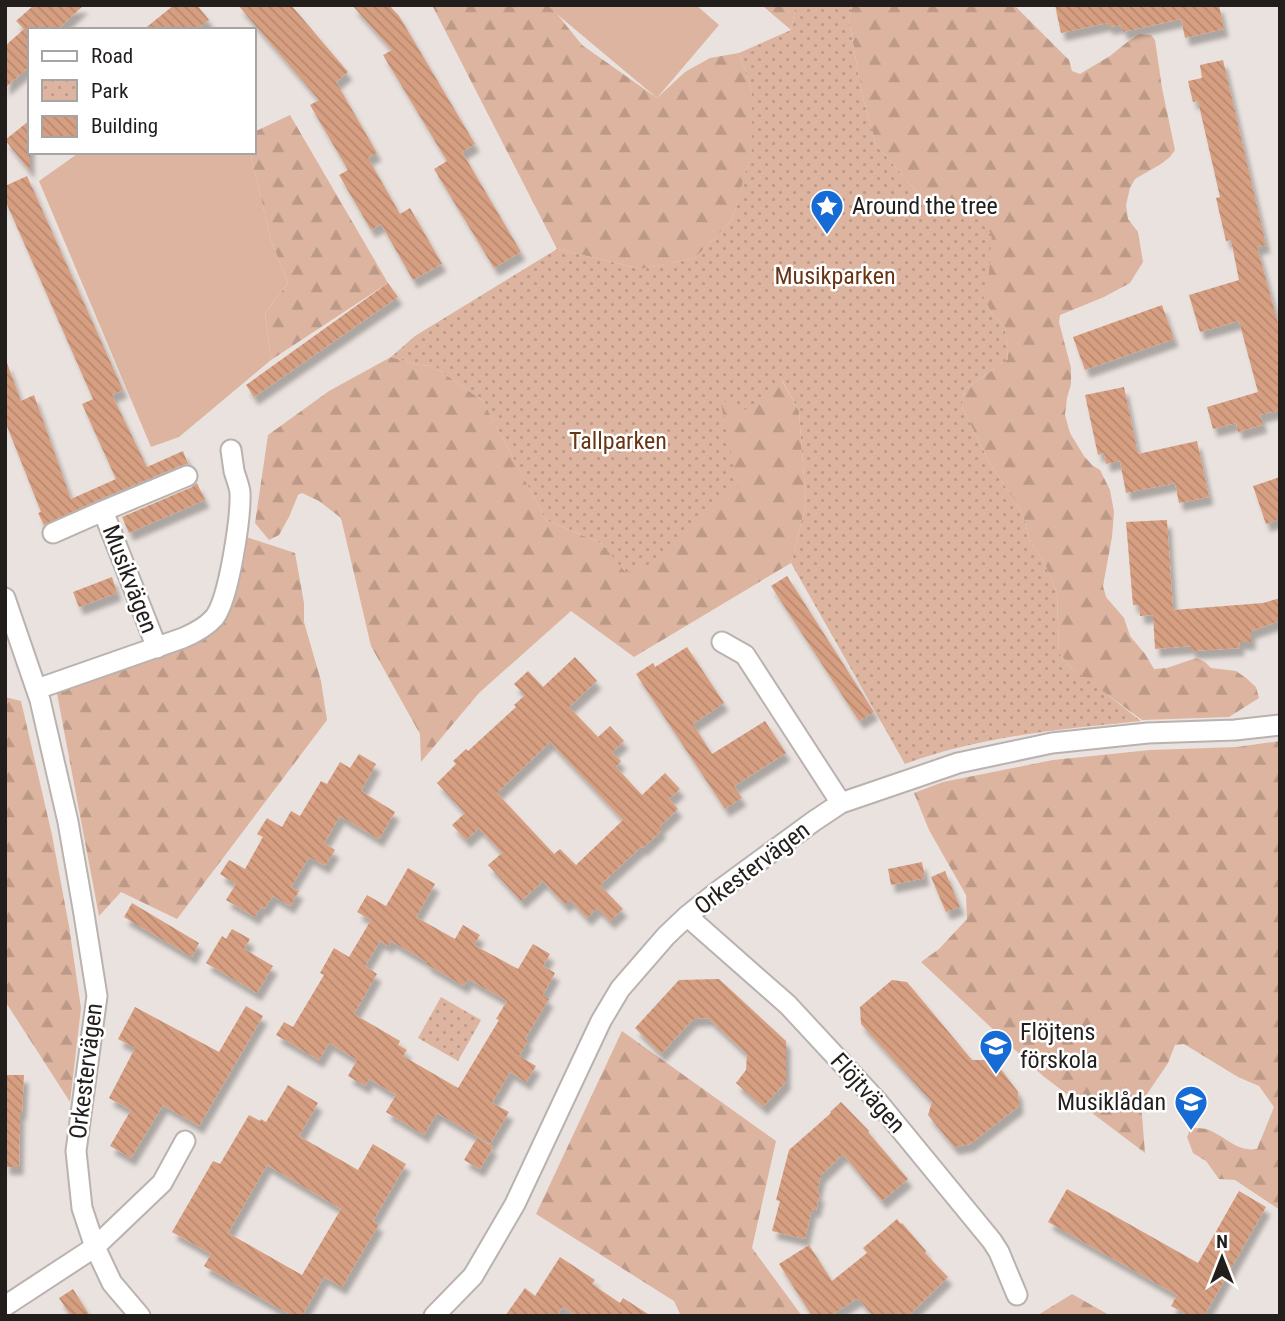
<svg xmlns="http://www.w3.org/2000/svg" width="1285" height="1321" font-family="'Roboto Condensed',sans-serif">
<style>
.grass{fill:#ddb49f}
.forest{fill:url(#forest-firs)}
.park{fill:url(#park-dots)}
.building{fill:url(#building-back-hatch);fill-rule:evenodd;filter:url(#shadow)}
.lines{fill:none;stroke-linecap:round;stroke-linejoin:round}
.minor-casing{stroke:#bab2ae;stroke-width:23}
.minor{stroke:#fff;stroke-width:19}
.labels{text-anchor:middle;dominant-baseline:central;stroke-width:5;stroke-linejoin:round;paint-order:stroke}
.poi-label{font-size:24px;fill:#211e1c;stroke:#fff;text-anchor:start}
.park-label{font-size:24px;fill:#683414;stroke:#fff}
.street-label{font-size:24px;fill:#211e1c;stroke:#fff}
</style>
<defs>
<pattern id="forest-firs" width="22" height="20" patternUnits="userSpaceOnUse" patternTransform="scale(1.75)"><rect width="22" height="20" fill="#ddb49f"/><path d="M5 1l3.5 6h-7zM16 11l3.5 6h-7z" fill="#bd9a88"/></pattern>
<pattern id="park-dots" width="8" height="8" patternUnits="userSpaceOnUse" patternTransform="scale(1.75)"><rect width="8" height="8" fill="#ddb49f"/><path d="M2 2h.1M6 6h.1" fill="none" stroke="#bd9a88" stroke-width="1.8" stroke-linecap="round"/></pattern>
<pattern id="building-back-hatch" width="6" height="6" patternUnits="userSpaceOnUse" patternTransform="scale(1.75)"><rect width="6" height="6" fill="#d79f81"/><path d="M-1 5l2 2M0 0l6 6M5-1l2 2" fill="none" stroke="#b8886f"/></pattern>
<filter id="shadow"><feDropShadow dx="4.5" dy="8" stdDeviation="2" flood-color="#0004"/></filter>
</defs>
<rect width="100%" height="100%" fill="#eae2de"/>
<!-- grass -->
<path class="grass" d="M546 5H696L719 25 657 98Z
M80 152H250L271 240 288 283 265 313 271 360 179 437 151 447 39 181Z"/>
<!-- forest -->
<path class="forest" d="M432 5H547L557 14 582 45 657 98 685 72 710 58 739 53 752 90V151L732 220 695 258 642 269 557 249Z
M762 5H796L791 30 764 7Z
M852 5H1014L1069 60 1072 71 1080 74 1110 56 1126 43 1139 34 1151 35 1155 40 1162 88 1175 150 1170 157 1161 164 1135 179 1130 188 1126 205 1128 219 1138 232 1143 262 1130 283 1104 297 1060 315 1059 322 1071 368V384L1067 398 1065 415 1070 433 1084 456 1092 465 1100 470 1110 490 1114 512 1112 537 1103 586 1106 597 1124 618 1130 636 1145 654 1154 669 1167 668 1196 658 1205 662 1211 668 1236 671 1246 678 1256 687 1259 698 1229 717 1142 720 1072 669 1059 653 1057 593 1044 562 1028 538 1026 524 1018 506 989 462 962 407 964 390 1008 359 1005 327 992 313 982 296 989 271 959 202 924 200 876 145 862 94 849 21Z
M290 115 388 283 271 360 265 313 288 283 271 240 250 152H254V132Z
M391 357 419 365 434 366 483 401 546 520 601 543 626 572 719 398 781 379 799 411 806 504 791 563 634 657 571 611 479 693 421 762 420 734 371 646 341 518 319 501 302 493 298 495 289 517 279 535 269 540 255 523 268 435 329 391Z
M237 534 295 553 304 603V622L321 681 327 720 177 919 121 892 99 916 55 683 215 617Z
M5 697 21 701 52 835 69 926 81 1008 70 1102 5 1001Z
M1280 741V1210L1235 1180 1219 1179 1206 1161 1193 1153 1187 1137 1191 1128C1197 1128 1204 1128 1209 1130 1226 1137 1237 1152 1257 1149L1274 1107 1259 1086 1238 1077 1184 1044 1175 1045 1168 1063 1141 1103 1145 1153 1043 1076 921 962 939 949 967 919 966 895 929 830 914 793 943 782 1053 760 1150 750 1237 747Z
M622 1031 776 1141 752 1248 802 1316H681L674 1301 536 1214Z
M1072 1294 1111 1316H1112L1038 1315Z"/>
<!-- park -->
<path class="park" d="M796 5H852L849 21 862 94 876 145 924 200 959 202 992 234 989 271 983 296 992 313 1005 327 1008 359 964 390 962 407 989 462 1018 506 1026 524 1028 538 1044 562 1057 593 1059 653 1072 669 1091 682 1141 721C1061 729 981 736 905 764L791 563 806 504 799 411 782 380 769 400 741 411 720 399 738 486 656 562 626 573 601 543 546 520 483 401 434 366 419 365 391 357 415 336 557 249 642 269 695 258 732 220 752 150V90L739 53 791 30Z
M441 997 481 1020 458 1061 418 1038Z"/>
<!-- building -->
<path class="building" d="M34 5H84L57 30H30V66L5 88V46L24 29 16 21Z
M174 5H197L209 20 196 30H143Z
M238 5H291L348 72 336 82 377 153 368 158 400 214 410 208 442 264 413 280 381 224 371 230 339 175 348 170 310 105 319 100Z
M352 5H389L399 16 475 144 462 152 521 252 494 268 434 169 447 161 383 55 392 50Z
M1055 5H1219L1224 29 1185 38 1181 19 1123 32 1121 25 1108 27 1107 23 1061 33Z
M1223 60 1266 245 1257 247 1280 330V410L1260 415 1263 425 1238 432 1236 423 1213 429 1207 407 1258 392 1239 321 1200 332 1189 295 1239 280 1231 240 1226 241 1216 198 1220 197 1198 101 1193 102 1188 81 1202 78 1200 65Z
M30 120V171L5 140Z
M27 176 123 390 112 395 147 467 183 451 188 464 182 465 98 500 44 525 38 513 41 512 5 421V364L7 363 21 401 34 395 71 499 116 479 82 404 93 399 5 200V186Z
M388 283 398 297 254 397 246 385Z
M1162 305 1174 339 1085 370 1073 337Z
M1124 387 1138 454 1197 441 1209 497 1179 503 1175 483 1126 493 1120 461 1106 464 1104 453 1098 455 1085 395Z
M1280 477V519L1266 524 1253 486Z
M197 483 205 500 129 533 122 517 192 487Z
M1167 520 1173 610 1263 603 1280 598V621L1251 631V642H1239L1240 648 1191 651V646L1155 649 1153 615 1140 616 1139 605H1133L1126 522Z
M787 576 874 712 859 721 771 586Z
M112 577 117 593 79 607 73 592Z
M687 647 724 703 693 724 712 754 765 721 786 753 734 786 742 798 725 809 636 674 653 663 655 667Z
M575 657 597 681 569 707 598 737 610 726 624 741 612 752 621 761 616 767 642 795 665 773 680 789 669 799 678 809 659 827 662 830 643 848 641 847 600 885 623 909 610 921 597 908 587 918 570 900 565 905 543 881 521 901 488 865 502 853 479 828 466 840 452 825 465 813 437 783 456 764 453 761 466 749 468 751 516 707 514 705 525 695 514 684 528 671 543 687ZM550 742 623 820 576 865 560 849 554 854 497 793Z
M359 754 376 764 361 791 395 812 379 839 340 816 324 843 335 850 325 866 309 857 291 887 299 891 290 906 273 896 264 909 261 907 255 917 226 900 236 884 220 874 229 860 245 869 263 837 257 834 267 818 282 827 291 811 300 816 321 781 327 784 340 762 350 768Z
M922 862 925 878 891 885 888 869Z
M408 868 435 884 416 917 455 939 463 925 480 935 474 945 518 969 533 944 550 954 543 966 555 973 543 995 549 999 525 1039 528 1041 519 1056 536 1066 526 1082 510 1072 492 1103 509 1112 490 1144 437 1113 424 1135 386 1112 396 1095 369 1079 365 1086 348 1076 357 1060 329 1043 319 1060 276 1035 284 1022 293 1027 324 975 320 973 334 948 349 957 371 920 357 912 367 895 386 906ZM380 941 388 946 391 941 427 962 426 964 464 986 468 979 507 1001 496 1019 499 1020 458 1088 403 1056 407 1050 398 1045 400 1041 354 1014 377 974 365 966Z
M945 871 960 907 946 912 931 877Z
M132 903 199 943 192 957 124 917Z
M232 929 250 939 244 949 273 966 257 993 206 963 222 936 226 939Z
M719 979 786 1041V1082L763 1107 736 1083 746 1070 747 1054 708 1018 693 1019 661 1054 635 1028 679 980Z
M892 980 907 982 972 1060H994L1018 1092 1019 1106 970 1144 954 1147 928 1115 932 1102 861 1024 860 1007Z
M246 1006 263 1016 199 1126 163 1105 131 1158 110 1146 131 1110 109 1098 135 1048 118 1039 135 1007 219 1052Z
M5 1075H24L22 1112H20L19 1167H5Z
M288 1085 318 1103 299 1136 358 1170 373 1144 406 1164 373 1221 379 1224 342 1287 324 1277 302 1316H292L204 1266 211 1254 172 1232 213 1161 220 1164 249 1115 260 1121 261 1119 266 1122ZM267 1165 341 1209 302 1275 228 1233Z
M841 1102 869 1131 868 1132 908 1179 882 1201 843 1154 821 1175 817 1193 820 1194 816 1210 812 1209 805 1239 772 1231 780 1201 776 1200 789 1150 831 1113 830 1112Z
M477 1138 493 1147 480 1169 464 1160Z
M1067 1189 1198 1263 1239 1191 1266 1207 1204 1316H1189L1171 1306 1177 1295 1048 1222Z
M897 1219 901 1224 902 1223 926 1251 925 1253 948 1277 908 1316H873L858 1298 830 1316H812L779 1264 809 1245 832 1281 867 1253 863 1248Z
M560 1257 595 1280 592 1284 620 1303 623 1298 651 1316H577L563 1307 556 1316H505L525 1288 535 1296Z
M73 1289 90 1316H71L59 1298Z"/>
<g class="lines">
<defs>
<path id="minor" d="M103 511 187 476
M53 533 103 511 157 648
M5 598 40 700 68 822 84 914 97 996 76 1151 82 1208 95 1247 112 1283 140 1316
M722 642 745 655 841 803
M37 689 183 638C195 633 205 628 214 618 229 600 241 517 240 492 239 485 236 478 234 471 233 464 232 457 231 450
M687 916 788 1005 878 1102 992 1241 999 1252 1017 1295
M5 1306 95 1247 162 1183 185 1141
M434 1316 473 1276 515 1204 601 1021 620 989 666 936 687 916 717 892 814 821 841 803 958 763 1052 743 1148 733 1235 730 1280 725"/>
</defs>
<!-- minor casing -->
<use href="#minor" class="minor-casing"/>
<!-- minor -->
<use href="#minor" class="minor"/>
</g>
<!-- icons -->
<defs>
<symbol id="sight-pin" viewBox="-11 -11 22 30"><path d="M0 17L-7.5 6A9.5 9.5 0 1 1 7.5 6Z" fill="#166bd5" stroke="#fff"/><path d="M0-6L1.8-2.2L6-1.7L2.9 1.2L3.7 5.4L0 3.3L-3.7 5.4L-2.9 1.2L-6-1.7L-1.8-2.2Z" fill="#fff"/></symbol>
<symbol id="school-pin" viewBox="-11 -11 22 30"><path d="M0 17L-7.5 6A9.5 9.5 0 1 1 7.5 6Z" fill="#166bd5" stroke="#fff"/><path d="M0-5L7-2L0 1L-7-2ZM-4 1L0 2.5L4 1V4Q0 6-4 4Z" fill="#fff"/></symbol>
</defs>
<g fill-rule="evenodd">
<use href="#sight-pin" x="808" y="187" width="38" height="52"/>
<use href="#school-pin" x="977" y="1027" width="38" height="52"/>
<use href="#school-pin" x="1172" y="1083" width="38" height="52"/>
</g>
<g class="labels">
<!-- poi labels -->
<g class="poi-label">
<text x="852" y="206">Around the tree</text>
<text x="1020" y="1032">Flöjtens<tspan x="1020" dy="28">förskola</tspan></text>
<text x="1166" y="1102" text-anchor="end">Musiklådan</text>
</g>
<!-- park labels -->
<g class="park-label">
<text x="835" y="276">Musikparken</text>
<text x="618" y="441">Tallparken</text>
</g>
<!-- street labels -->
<g class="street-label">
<text transform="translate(130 579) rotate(69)">Musikvägen</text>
<text transform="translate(752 868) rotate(-37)">Orkestervägen</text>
<text transform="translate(86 1071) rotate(-83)">Orkestervägen</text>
<text transform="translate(868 1093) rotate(48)">Flöjtvägen</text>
</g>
</g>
<!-- border -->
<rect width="1285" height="1321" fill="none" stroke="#211e1c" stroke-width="14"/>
<!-- legend -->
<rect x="28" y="28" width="228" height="126" fill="#ffffff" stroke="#a6a5a4" stroke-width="2"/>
<rect x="42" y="51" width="35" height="10" fill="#ffffff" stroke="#a6a5a4" stroke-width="2"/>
<text x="91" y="63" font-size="21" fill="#211e1c">Road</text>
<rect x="42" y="80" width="35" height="21" fill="url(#park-dots)" stroke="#a6a5a4" stroke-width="2"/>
<text x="91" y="98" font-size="21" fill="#211e1c">Park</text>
<rect x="42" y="116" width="35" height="21" fill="url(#building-back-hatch)" stroke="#a6a5a4" stroke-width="2"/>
<text x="91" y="133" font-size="21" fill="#211e1c">Building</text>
<!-- north arrow -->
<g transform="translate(1222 1258)" stroke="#ffffff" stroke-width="5" paint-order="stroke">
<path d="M0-5L12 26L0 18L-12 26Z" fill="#211e1c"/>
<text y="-10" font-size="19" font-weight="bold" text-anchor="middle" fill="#211e1c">N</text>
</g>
</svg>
